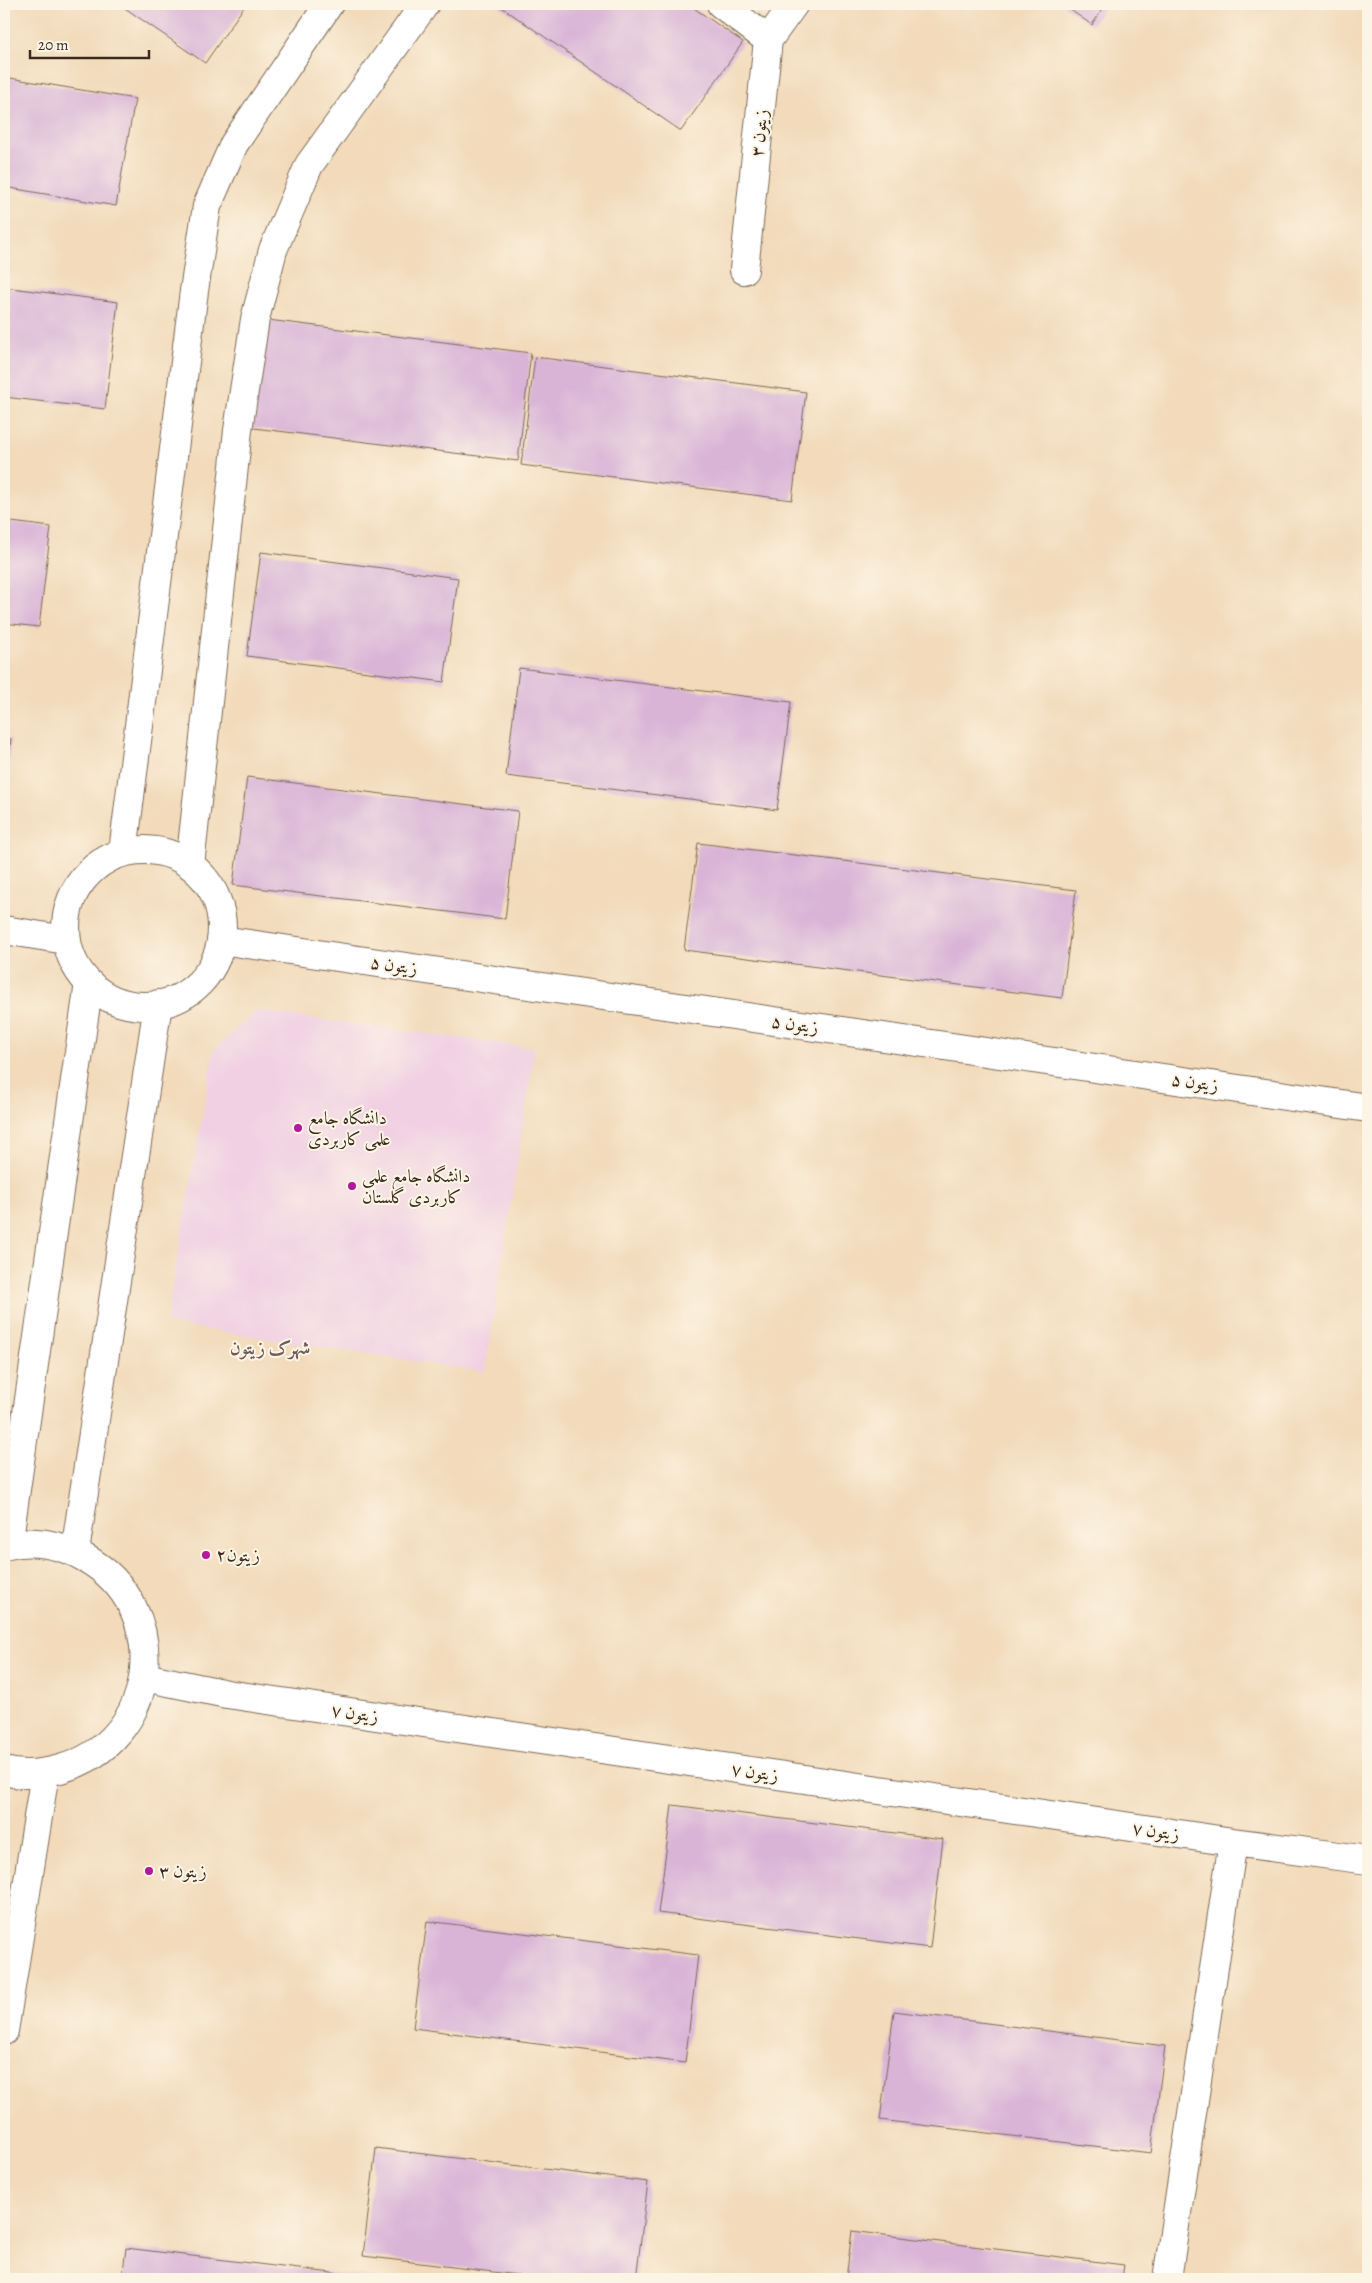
<svg xmlns="http://www.w3.org/2000/svg" width="1372" height="2283" font-family="Alegreya,Amiri,serif">
<style>
.built{fill:#f1d0e3}
.building{fill:#d9b4d7}
.lines{fill:none;stroke-linecap:round;stroke-linejoin:round}
.street-casing{stroke:#7b6855;stroke-width:30}
.street{stroke:#fff;stroke-width:28}
.poi-dot{fill:#b5179e;stroke:#fcf5e5;stroke-width:2}
.labels{text-anchor:middle;dominant-baseline:central;stroke-width:4;stroke-linejoin:round;paint-order:stroke}
.street-label{font-size:18px;fill:#3b2a1e;stroke:#fcf5e5}
.poi-label{font-size:18px;fill:#3b2a1e;stroke:#fcf5e5;text-anchor:start}
.neighbourhood-label{font-size:19px;font-weight:bold;fill:#725a5f;stroke:#fcf5e5}
</style>
<rect width="100%" height="100%" fill="#fcf5e5"/>
<filter id="ink" filterUnits="userSpaceOnUse"><feTurbulence type="fractalNoise" baseFrequency=".02" numOctaves="2"/><feDisplacementMap in="SourceGraphic" scale="10" xChannelSelector="R" yChannelSelector="G"/><feConvolveMatrix kernelMatrix="1 2 1 2 8 2 1 2 1" color-interpolation-filters="sRGB"/></filter>
<filter id="wash" filterUnits="userSpaceOnUse"><feTurbulence type="fractalNoise" baseFrequency=".0096" numOctaves="4" result="noise"/><feDisplacementMap in="SourceGraphic" scale="20" xChannelSelector="R" yChannelSelector="G"/><feGaussianBlur stdDeviation="1.12" result="paint"/><feColorMatrix in="noise" values="0 0 0 0 0 0 0 0 0 0 0 0 0 0 0 0 0 1.4 0 .05"/><feComposite in="paint" operator="in"/></filter>
<g filter="url(#wash)">
<rect width="100%" height="100%" fill="#f2daba"/>
<!-- built -->
<path class="built" d="M256 1011 535 1048 485 1372 166 1323 214 1050Z"/>
<g id="blocks">
<!-- building -->
<path class="building" d="M119 4H246L205 63Z
M497 4H688L743 42 681 131Z
M1062 4H1106L1092 25Z
M4 77 135 99 116 206 4 187Z
M4 287 118 302 105 409 4 397Z
M260 319 531 353 518 461 246 427Z
M535 357 806 392 792 500 521 465Z
M4 521 51 527 39 627 4 623Z
M261 552 458 578 444 682 247 656Z
M519 668 791 702 777 810 506 776Z
M4 738 11 739 5 787H4Z
M247 777 518 811 505 919 233 885Z
M698 843 1076 890 1062 998 684 950Z
M672 1805 943 1839 930 1948 658 1913Z
M427 1921 698 1955 685 2063 413 2028Z
M894 2011 1165 2046 1151 2153 880 2120Z
M376 2148 648 2182 636 2279H550L363 2256Z
M852 2231 1124 2265 1122 2279H846Z
M126 2248 373 2278V2279H122Z"/>
</g>
</g>
<g filter="url(#ink)">
<use href="#blocks" fill-opacity="0" stroke="#7b6855" stroke-width="1"/>
<g class="lines">
<defs>
<path id="street" d="M721 4 768 40
M744 270 768 40 794 4
M66 928a78 78 0 1 1 156 0a78 78 0 1 1-156 0Z
M123 852 194 291 207 206 234 144 329 4
M190 865 238 430 255 319 273 250 309 165 425 4
M4 930 66 940
M221 940 1368 1108
M8 1545 89 983
M4 1546C30 1538 61 1544 85 1558 175 1608 160 1742 60 1769 42 1774 22 1776 4 1771
M75 1552 158 1004
M144 1677 227 1694 1233 1842 1368 1860
M4 2031 45 1773
M1167 2279 1233 1842"/>
</defs>
<!-- street casing -->
<use href="#street" class="street-casing"/>
<!-- street -->
<use href="#street" class="street"/>
</g>
</g>
<!-- markers -->
<g class="poi-dot">
<circle cx="298" cy="1128" r="5"/>
<circle cx="352" cy="1186" r="5"/>
<circle cx="206" cy="1555" r="5"/>
<circle cx="149" cy="1871" r="5"/>
</g>
<g class="labels">
<!-- street labels -->
<g class="street-label">
<text transform="translate(759 133) rotate(-84)">زیتون ۳</text>
<text transform="translate(394 965) rotate(8)">زیتون ۵</text>
<text transform="translate(795 1024) rotate(8)">زیتون ۵</text>
<text transform="translate(1195 1082) rotate(8)">زیتون ۵</text>
<text transform="translate(355 1713) rotate(8)">زیتون ۷</text>
<text transform="translate(755 1772) rotate(8)">زیتون ۷</text>
<text transform="translate(1156 1831) rotate(8)">زیتون ۷</text>
</g>
<!-- poi labels -->
<g class="poi-label">
<text x="308" y="1118">دانشگاه جامع<tspan x="308" dy="21">علمی کاربردی</tspan></text>
<text x="362" y="1176">دانشگاه جامع علمی<tspan x="362" dy="21">کاربردی گلستان</tspan></text>
<text x="216" y="1555">زیتون۲</text>
<text x="159" y="1871">زیتون ۳</text>
</g>
<!-- neighbourhood labels -->
<g class="neighbourhood-label">
<text x="270" y="1348">شهرک زیتون</text>
</g>
</g>
<!-- margin -->
<rect width="1372" height="2283" fill="none" stroke="#fcf5e5" stroke-width="20"/>
<!-- scale -->
<path d="M30 50v8h119v-8" fill="none" stroke="#3b2a1e" stroke-width="2.5"/>
<text x="38" y="50" font-size="15" fill="#3b2a1e" stroke="#fcf5e5" stroke-width="4" paint-order="stroke">20 m</text>
</svg>
